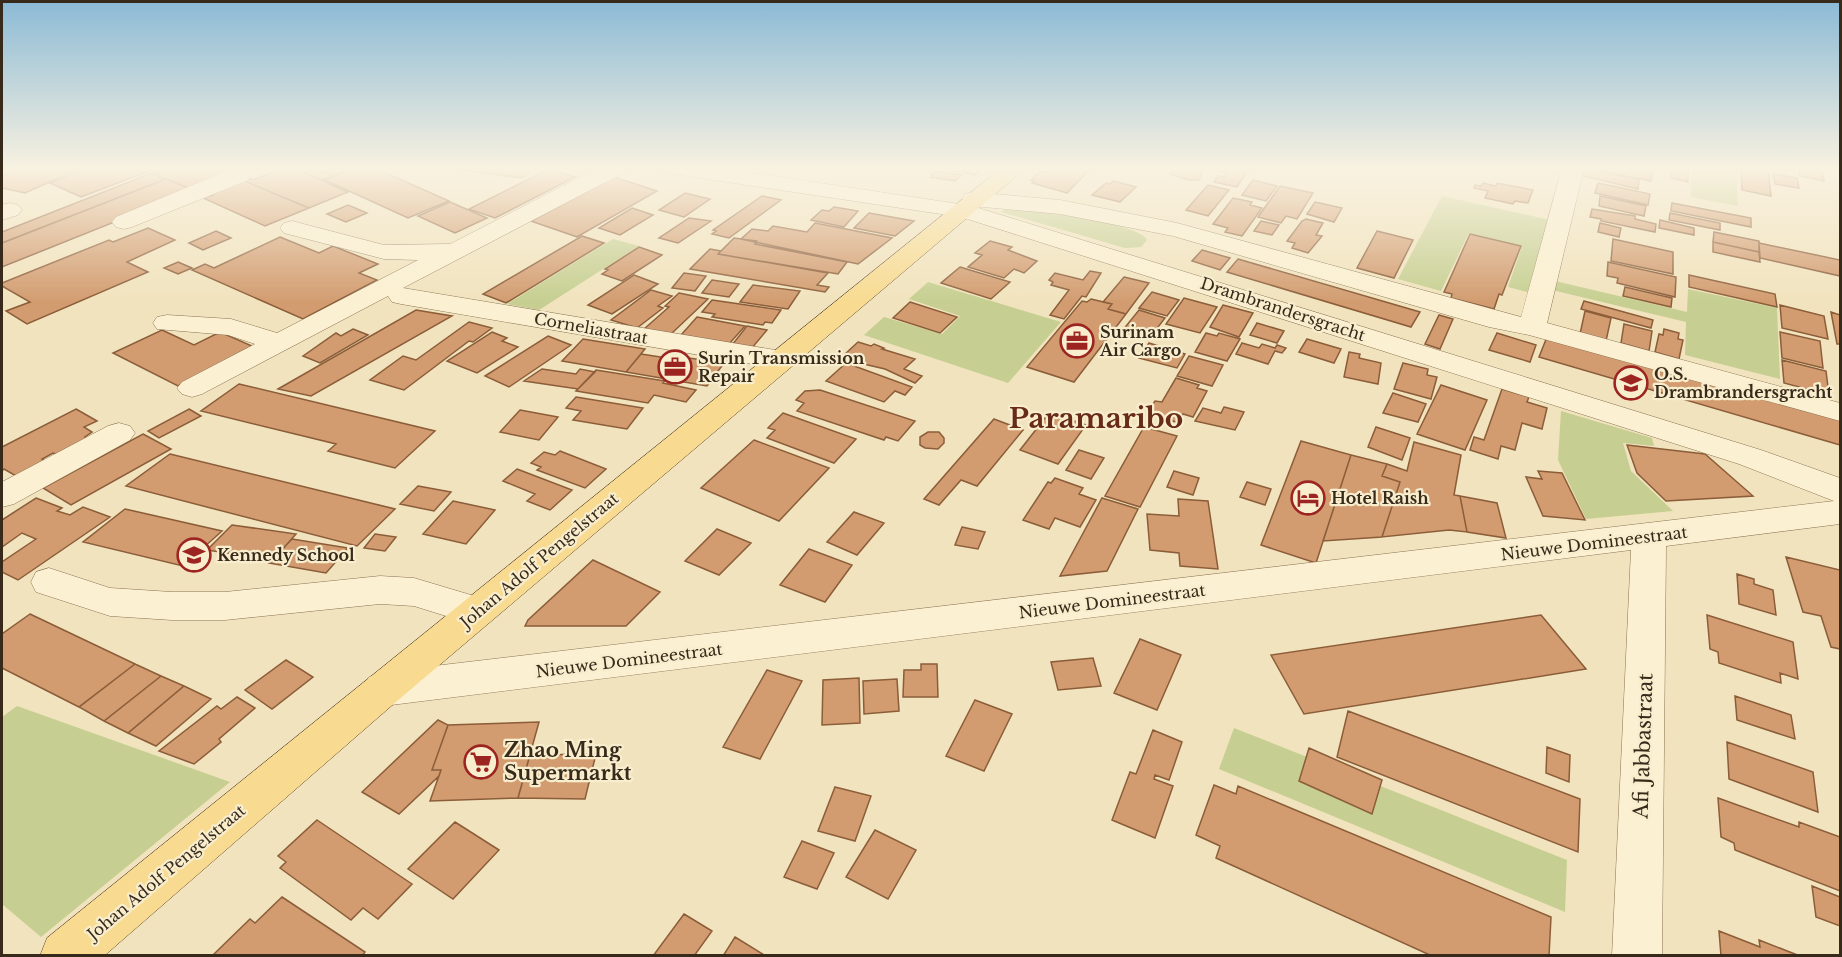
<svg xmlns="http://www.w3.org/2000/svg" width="1842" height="957" font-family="'Libre Baskerville',serif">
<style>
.green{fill:#c6cf91}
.building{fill:#d29c70;stroke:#8b5d39;stroke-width:1.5}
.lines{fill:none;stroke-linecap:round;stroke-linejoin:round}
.minor-casing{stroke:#8a7355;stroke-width:1}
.major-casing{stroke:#57412a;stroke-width:1}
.minor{fill:#fbf0d1;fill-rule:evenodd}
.major{fill:#f8db91;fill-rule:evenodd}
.labels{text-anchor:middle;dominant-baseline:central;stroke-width:4.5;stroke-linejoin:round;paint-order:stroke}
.street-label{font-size:16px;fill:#382a1b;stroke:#f8edcd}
.poi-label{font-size:16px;font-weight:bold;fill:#382a1b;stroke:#f8edcd;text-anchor:start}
.near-street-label{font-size:20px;fill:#382a1b;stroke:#f8edcd}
.near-poi-label{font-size:20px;font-weight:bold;fill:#382a1b;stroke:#f8edcd;text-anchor:start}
.town-label{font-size:28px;font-weight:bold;fill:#682b17;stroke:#f8edcd}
</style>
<rect width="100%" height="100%" fill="#f1e3bd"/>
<!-- green -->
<path class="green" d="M1691 168H1736L1738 206 1691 197Z
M1442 196 1550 220 1531 293 1508 287 1522 246 1469 233 1441 291 1398 279Z
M1006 209C1028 210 1140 222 1147 240L1141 247 1125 248 1001 212Z
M613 239 639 246 539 310 507 304Z
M1555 281 1687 312 1688 289 1777 308 1780 379 1685 355 1686 322 1552 290Z
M928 282 1061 322 1008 383 864 335 884 317 942 334 960 316 909 299Z
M1561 411 1652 438 1654 446 1623 443 1631 471 1673 511 1586 519 1558 460Z
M17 706 230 782 41 937 2 904V717Z
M1234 728 1567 860 1565 912 1219 769Z"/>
<!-- building -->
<path class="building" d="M16 168H81L25 193 2 188V176L18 169Z
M89 168H157L81 197 50 183Z
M171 168H214L231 175 194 190 154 175Z
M282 168H294L348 192 309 208 242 180 248 178 253 180Z
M294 168H318L333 176 322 180Z
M318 168H353L333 176Z
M355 168H375L449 201 408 218 325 180Z
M448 168H534L522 178Z
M942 168H982L975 175Z
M1048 168H1080L1089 170 1067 193 1032 183 1035 181 1031 180 1041 171 1045 172Z
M1175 168H1204L1199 180H1188L1170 174Z
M1222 168H1245L1249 169 1237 187 1214 182 1218 176 1225 177 1227 173 1220 171Z
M1600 168H1629L1652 173 1651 181 1600 171Z
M1672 168H1688V182L1671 178Z
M1741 168H1768L1771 196 1742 190Z
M1799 168 1822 171 1824 181 1800 176Z
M549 169 575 177 495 218 469 209Z
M1585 169 1639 179 1638 189 1583 176Z
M157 171 161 173 154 175 166 179 2 243V232Z
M935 171 961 175 955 181 930 177Z
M1773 174 1797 178 1799 188 1775 184Z
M614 177 657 191 577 237 531 221Z
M166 179 194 190 2 267V243Z
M242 180 309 208 265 226 203 198 213 195 208 193Z
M1253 180 1277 186 1266 201 1242 195Z
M1113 181 1136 187 1120 202 1092 195 1106 183 1110 184Z
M1483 183 1496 186 1497 183 1533 190 1528 203 1515 201 1513 204 1485 198 1488 191 1474 188 1475 185 1481 186Z
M1598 183 1650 194 1648 205 1595 193Z
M1208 185 1229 190 1208 216 1186 210Z
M1280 186 1313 193 1297 219 1286 216 1281 223 1258 217Z
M685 193 710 199 684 217 659 210Z
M762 196 781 200 729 238 712 234 716 231 713 230Z
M1600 196 1646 206 1644 216 1599 206Z
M1233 198 1252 202 1250 205 1262 208 1242 236 1225 232 1228 228 1213 224Z
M450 202 487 218 455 233 418 216Z
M1315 202 1342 208 1334 222 1307 214Z
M1672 203 1751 218V227L1671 211Z
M348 205 367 213 346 222 327 214Z
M834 207 858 211 844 227 811 220 822 210 829 211Z
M632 208 653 215 620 235 599 228Z
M1592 209 1635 216V219L1656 224 1655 232 1601 221V219L1590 217Z
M869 213 914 221 895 236 854 228Z
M1670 213 1720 223V230L1669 220Z
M689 218 711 221 678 243 659 238Z
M1306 219 1323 223 1316 235 1322 236 1308 253 1292 248 1295 243 1287 241 1302 221Z
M1660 220 1694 228V235L1659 228Z
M1261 221 1279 225 1272 235 1254 231Z
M815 223 892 238 858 264 741 239 752 229 768 231 773 226 807 232Z
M1600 223 1621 228 1619 237 1598 232Z
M148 228 175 240 127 262 148 272 27 324 6 311 30 302 2 286V283L109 240 113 242Z
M216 231 231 238 203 250 189 243Z
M1377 231 1413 240 1394 278 1357 268Z
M1714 232 1759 241V252L1713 242Z
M1470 234 1521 246 1502 295 1499 294 1494 309 1451 298 1452 294 1444 292Z
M582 236 604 243 506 303 483 294Z
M280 237 319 253 333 246 378 264 359 273 377 280 303 319 192 270 205 264 214 268Z
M734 238 757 241 755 244 847 262 838 274 718 254Z
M1613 239 1673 252V274L1611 261Z
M990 241 1012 247 1008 250 1037 261 1024 273 1014 269 1004 278 968 267 982 255 975 253Z
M1713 242 1759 252 1760 262 1713 252Z
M1759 243 1840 260V276L1760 258Z
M639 247 662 255 622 281 602 274 608 270 605 269Z
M710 249 721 251 718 254 828 273 817 285 829 287 825 292 690 269Z
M1202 250 1230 258 1220 270 1192 261Z
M1238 259 1420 312 1411 327 1227 272Z
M178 262 192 268 178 274 164 268Z
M1608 262 1676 277 1675 297 1617 283 1618 278 1607 276Z
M960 267 1010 282 991 299 941 283Z
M1090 271 1101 273 1086 297 1082 296 1064 319 1050 315 1069 290 1051 285 1053 282 1049 280 1055 273 1083 280Z
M684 273 706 276 695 291 672 288Z
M634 275 658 284 612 314 588 305Z
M1689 275 1775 294 1777 307 1689 287Z
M1124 277 1149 283 1126 314 1108 309 1112 304 1103 302Z
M712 280 739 284 729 297 702 293Z
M753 285 800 291 788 309 740 302Z
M1625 287 1672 298 1671 307 1623 296Z
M651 290 672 296 658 306 663 308 637 328 611 320Z
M1152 292 1179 300 1167 316 1139 308Z
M679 293 708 299 670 335 644 329 669 307 665 306Z
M1184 298 1217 307 1200 333 1166 324Z
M1091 299 1112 304 1108 309 1126 314 1074 382 1027 367 1082 301 1087 302Z
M712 300 781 310 772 323 765 322 763 325 712 317 715 314 702 312Z
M1584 301 1653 320 1651 328 1581 309Z
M910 302 957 317 940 333 893 318Z
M1223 305 1253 313 1239 337 1210 327Z
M1780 305 1824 316 1828 339 1782 328Z
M416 310 452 316 311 396 278 389Z
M1139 310 1165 318 1149 339 1122 331Z
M1585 311 1611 318 1606 341 1580 334Z
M1831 312 1840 315V344H1837Z
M1439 315 1453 319 1440 349 1425 344Z
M697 317 745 326 729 344 681 335Z
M469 322 492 328 473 342 469 341 404 390 370 380 403 356 416 360Z
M1257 323 1284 331 1277 343 1250 335Z
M1624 324 1652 331 1649 351 1621 343Z
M747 326 767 330 751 349 732 345Z
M353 329 368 335 320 363 303 356 336 333 341 336Z
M1664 329 1679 333 1678 339 1683 340 1679 359 1655 352 1659 334 1663 335Z
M162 330 194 345 220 332 252 346 178 386 113 353Z
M492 332 507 338 502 341 518 347 477 373 447 361Z
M1780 332 1820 341 1823 368 1782 358Z
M1206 333 1217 336 1219 333 1240 339 1227 361 1195 352Z
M1497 333 1536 345 1530 362 1489 350Z
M548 336 571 345 509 387 485 376Z
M1547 337 1840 420V445L1539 357Z
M583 339 645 349 626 372 562 361Z
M1307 339 1341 349 1334 363 1299 352Z
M858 342 871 346 874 344 884 348 882 349 915 359 904 369 922 376 915 383 885 369 851 361 853 359 843 356Z
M1149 343 1185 354 1177 368 1139 358Z
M1242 343 1259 348 1262 344 1275 348 1277 345 1286 348 1282 353 1275 351 1268 364 1236 354Z
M1349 352 1360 354 1359 358 1381 363 1378 384 1344 377Z
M641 354 680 360 682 357 724 363 707 386 626 372Z
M1189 356 1223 365 1212 386 1177 376Z
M1782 360 1826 371 1829 395 1784 383Z
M846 363 912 387 905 395 895 391 884 402 826 381Z
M1403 363 1428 369 1427 375 1437 377 1431 399 1394 389Z
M542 369 576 374 580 369 595 372 578 389 524 381Z
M596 370 665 381 663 383 696 390 686 402 654 395 648 403 576 391Z
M1176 378 1199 385 1197 388 1207 391 1193 417 1183 414 1179 423 1147 413 1155 401 1162 402Z
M239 384 435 431 395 468 328 451 336 444 201 411Z
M1441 385 1487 400 1465 450 1417 434Z
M1502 389 1529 397 1527 402 1547 408 1542 429 1522 423 1515 450 1501 446 1498 459 1470 450 1474 437 1484 440Z
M820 390 915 421 898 441 886 437 884 440 797 411 804 403 796 400 805 391Z
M1393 393 1426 404 1418 422 1383 413Z
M576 397 643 408 627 429 573 420 581 411 566 408Z
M1224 407 1244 412 1235 430 1195 421 1203 408 1221 413Z
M76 409 97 421 84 427 92 432 85 437 87 438 56 454 53 453 42 459 45 461 16 476 4 469 2 471V447Z
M189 409 201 416 159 438 148 431Z
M520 410 558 417 539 440 500 432Z
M783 413 856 439 834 463 767 438 775 430 768 428Z
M1049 413 1086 425 1058 464 1020 450Z
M994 419 1023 430 977 486 961 480 939 505 924 499Z
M1144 427 1177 436 1140 507 1105 496Z
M1376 427 1410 438 1402 460 1368 447Z
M928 432H939L944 438V443L938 449 925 448 920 445V437Z
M143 434 171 449 71 505 43 488Z
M754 440 829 468 779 521 701 488Z
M1301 441 1351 455 1316 563 1261 545Z
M1414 442 1461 455 1454 495 1460 496 1467 532 1449 530 1382 537 1400 482 1382 476 1387 464 1407 471Z
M1627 445 1705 454 1753 496 1666 501 1637 473Z
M1079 450 1104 458 1091 479 1066 470Z
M560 451 606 469 585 488 537 470 541 467 531 463 544 452 555 455Z
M170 454 395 509 357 546 126 486Z
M1351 455 1387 464 1382 476 1400 482 1382 537 1323 541Z
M517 469 572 490 550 510 527 501 535 494 503 481Z
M1174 471 1199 478 1193 495 1167 487Z
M1538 471 1562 473 1585 520 1543 516 1526 477 1542 479Z
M1055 478 1083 488 1079 494 1096 500 1080 527 1055 518 1049 529 1023 520 1048 482 1051 483Z
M1247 482 1271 489 1265 505 1240 497Z
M418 486 451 492 434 511 400 504Z
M1460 496 1497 503 1506 538 1467 532Z
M36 498 62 508 57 511 70 515 83 507 110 517 18 580 2 572V562L36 539 22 533 2 547V520Z
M1102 498 1138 509 1107 571 1060 576Z
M1178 499 1208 501 1218 569 1180 566 1179 553 1150 550 1147 514 1179 516Z
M453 501 495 510 466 544 423 534Z
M125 509 222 531 183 566 83 542Z
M854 512 884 523 857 555 827 542Z
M232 525 296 534 273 560 207 550Z
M962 527 985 532 978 549 955 545Z
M717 529 751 543 719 575 685 561Z
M375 534 396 537 385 551 364 548Z
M292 539 348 548 326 573 269 563Z
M809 549 852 565 825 602 780 585Z
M1786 557 1840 570V649L1831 647 1821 616 1803 612Z
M593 560 660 592 626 626H525L528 620Z
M1737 574 1754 579V584L1773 590 1776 615 1739 604Z
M30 614 135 664 79 707 2 668V634Z
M1541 615 1586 669 1304 714 1271 655Z
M1707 615 1793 642 1798 679 1780 673 1781 683 1719 663 1718 652 1710 649Z
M1140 639 1181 655 1157 710 1114 693Z
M1093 658 1101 686 1058 690 1051 662Z
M286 660 313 677 272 709 245 690Z
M135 664 161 676 104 721 79 707Z
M921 664H937L938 697H903L904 670H921Z
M767 670 802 681 760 759 723 747Z
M161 676 184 686 128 733 104 721Z
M859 678 860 723 822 725 823 680Z
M897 679 899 711 864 714 863 681Z
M184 686 211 699 156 746 128 733Z
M1735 696 1791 715 1795 739 1737 720Z
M237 697 255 708 219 739 221 742 194 764 159 751 217 706 221 709Z
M975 700 1012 714 984 771 946 756Z
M1348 711 1580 799 1578 852 1337 757Z
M438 720 448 725 432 770H441L439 776 399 814 362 792Z
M539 722 518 798 430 801 441 770H432L448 725Z
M1153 730 1182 742 1169 780 1155 775 1154 779 1173 786 1155 838 1112 820 1130 772 1136 774Z
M1727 742 1813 772 1818 812 1729 779Z
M1547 747 1570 755 1569 782 1546 773Z
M1309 748 1382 780 1372 814 1299 781Z
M596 754 585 799 518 798 530 755Z
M1214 785 1236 794 1238 786 1551 917 1549 956H1432L1216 858 1220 846 1196 835Z
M835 787 871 796 855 841 818 831Z
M1718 798 1799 827V822L1840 837V891L1735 850 1734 843 1721 837Z
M317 820 412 884 378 919 363 908 351 920 280 868 286 862 278 856Z
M455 822 499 850 453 899 408 869Z
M875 830 916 850 888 899 846 877Z
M802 841 834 853 817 889 784 877Z
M1812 886 1840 897V926L1816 917Z
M282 897 365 952 362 956 213 955 250 919 255 923Z
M684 914 712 931 694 956H653Z
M1719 931 1760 947 1759 940 1800 956H1721Z
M735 937 766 956H723Z"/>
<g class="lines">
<defs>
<path id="minor" d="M234 168H256L248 180 132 227 124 229 116 227 112 222 116 217Z
M598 168H626L623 173 403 288 781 351 791 354 795 360 791 366 781 369 401 304 392 302 388 296 202 394 192 397 182 394 177 388 182 382 255 344 228 335 157 329 153 323 157 317 167 315 231 319 277 333 418 260 384 259 284 233 280 228 284 223 292 221 384 245 450 244Z
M662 168H720L972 206 1761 450 1840 478V524L1666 546 1662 956H1612L1631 550 383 706 369 701 363 689 369 677 383 672 1834 501 1739 464 961 217 673 174 665 173Z
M1562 168H1584L1547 323 1840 403V421L1529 335 1489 327 1173 236 1060 214 973 206 965 204 962 199 965 194 973 192 1060 200 1177 223 1521 317Z
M10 203 18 205 22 210 18 215 2 220V205Z
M119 423 130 426 135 433 130 440 14 504 2 507V482L108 426Z
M49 568 110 588 172 592H225L380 576 414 578 491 601 497 611 491 621 478 626 414 606 380 604 225 620H172L110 616 36 592 31 582 36 572Z"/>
<path id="major" d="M1001 168H1026L397 701 104 956H40L47 938Z"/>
</defs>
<!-- minor casing -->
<use href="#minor" class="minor-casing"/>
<!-- major casing -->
<use href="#major" class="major-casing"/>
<!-- minor -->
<use href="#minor" class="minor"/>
<!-- major -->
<use href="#major" class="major"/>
</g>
<!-- sky -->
<linearGradient id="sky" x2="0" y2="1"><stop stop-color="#8bbad5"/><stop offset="0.56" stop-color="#f9f2e1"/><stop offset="1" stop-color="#f9f2e1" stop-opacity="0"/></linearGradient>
<rect width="1842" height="302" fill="url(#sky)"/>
<!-- icons -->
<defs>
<symbol id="office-ring" viewBox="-11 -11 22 22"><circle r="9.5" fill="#f8edcd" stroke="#9d2521" stroke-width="1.5"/><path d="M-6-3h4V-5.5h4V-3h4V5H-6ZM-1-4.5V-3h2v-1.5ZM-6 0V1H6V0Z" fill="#9d2521"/></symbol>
<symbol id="school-ring" viewBox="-11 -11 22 22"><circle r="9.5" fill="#f8edcd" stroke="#9d2521" stroke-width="1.5"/><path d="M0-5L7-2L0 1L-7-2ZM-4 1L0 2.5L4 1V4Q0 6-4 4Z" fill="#9d2521"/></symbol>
<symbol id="hotel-ring" viewBox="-11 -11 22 22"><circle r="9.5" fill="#f8edcd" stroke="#9d2521" stroke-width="1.5"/><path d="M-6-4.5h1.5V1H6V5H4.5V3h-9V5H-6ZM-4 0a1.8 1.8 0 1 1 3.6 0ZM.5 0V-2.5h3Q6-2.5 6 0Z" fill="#9d2521"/></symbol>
<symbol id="supermarket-ring" viewBox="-11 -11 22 22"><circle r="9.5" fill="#f8edcd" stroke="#9d2521" stroke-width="1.5"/><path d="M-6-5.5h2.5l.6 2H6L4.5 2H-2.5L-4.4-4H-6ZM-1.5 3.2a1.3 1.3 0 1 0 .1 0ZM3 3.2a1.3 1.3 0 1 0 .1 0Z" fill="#9d2521"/></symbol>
</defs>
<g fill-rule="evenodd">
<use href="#office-ring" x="1058" y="322" width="38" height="38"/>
<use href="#office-ring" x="656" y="348" width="38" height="38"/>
<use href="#school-ring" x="1612" y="364" width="38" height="38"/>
<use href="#hotel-ring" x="1289" y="479" width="38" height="38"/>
<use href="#school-ring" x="175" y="536" width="38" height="38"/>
<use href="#supermarket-ring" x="462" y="743" width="38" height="38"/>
</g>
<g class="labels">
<!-- street labels -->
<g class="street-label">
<text transform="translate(1283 309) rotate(18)">Drambrandersgracht</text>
<text transform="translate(591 328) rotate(10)">Corneliastraat</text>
<text transform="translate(1594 543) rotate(-7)">Nieuwe Domineestraat</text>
<text transform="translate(539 560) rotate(-40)">Johan Adolf Pengelstraat</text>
<text transform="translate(1112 601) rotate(-7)">Nieuwe Domineestraat</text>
<text transform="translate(629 660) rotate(-7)">Nieuwe Domineestraat</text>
<text transform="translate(166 872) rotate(-40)">Johan Adolf Pengelstraat</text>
</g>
<!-- poi labels -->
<g class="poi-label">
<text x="1100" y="332">Surinam<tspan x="1100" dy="18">Air Cargo</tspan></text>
<text x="698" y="358">Surin Transmission<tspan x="698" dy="18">Repair</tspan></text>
<text x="1654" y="374">O.S.<tspan x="1654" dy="18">Drambrandersgracht</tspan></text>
<text x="1331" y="498">Hotel Raish</text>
<text x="217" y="555">Kennedy School</text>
</g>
<!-- near-street labels -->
<g class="near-street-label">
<text transform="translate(1643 746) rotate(-88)">Afi Jabbastraat</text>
</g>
<!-- near-poi labels -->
<g class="near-poi-label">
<text x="504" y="750">Zhao Ming<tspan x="504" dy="23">Supermarkt</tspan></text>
</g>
<!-- town labels -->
<g class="town-label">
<text x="1096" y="418">Paramaribo</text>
</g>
</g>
<!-- border -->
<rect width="1842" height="957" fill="none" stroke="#382a1b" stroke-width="6"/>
</svg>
